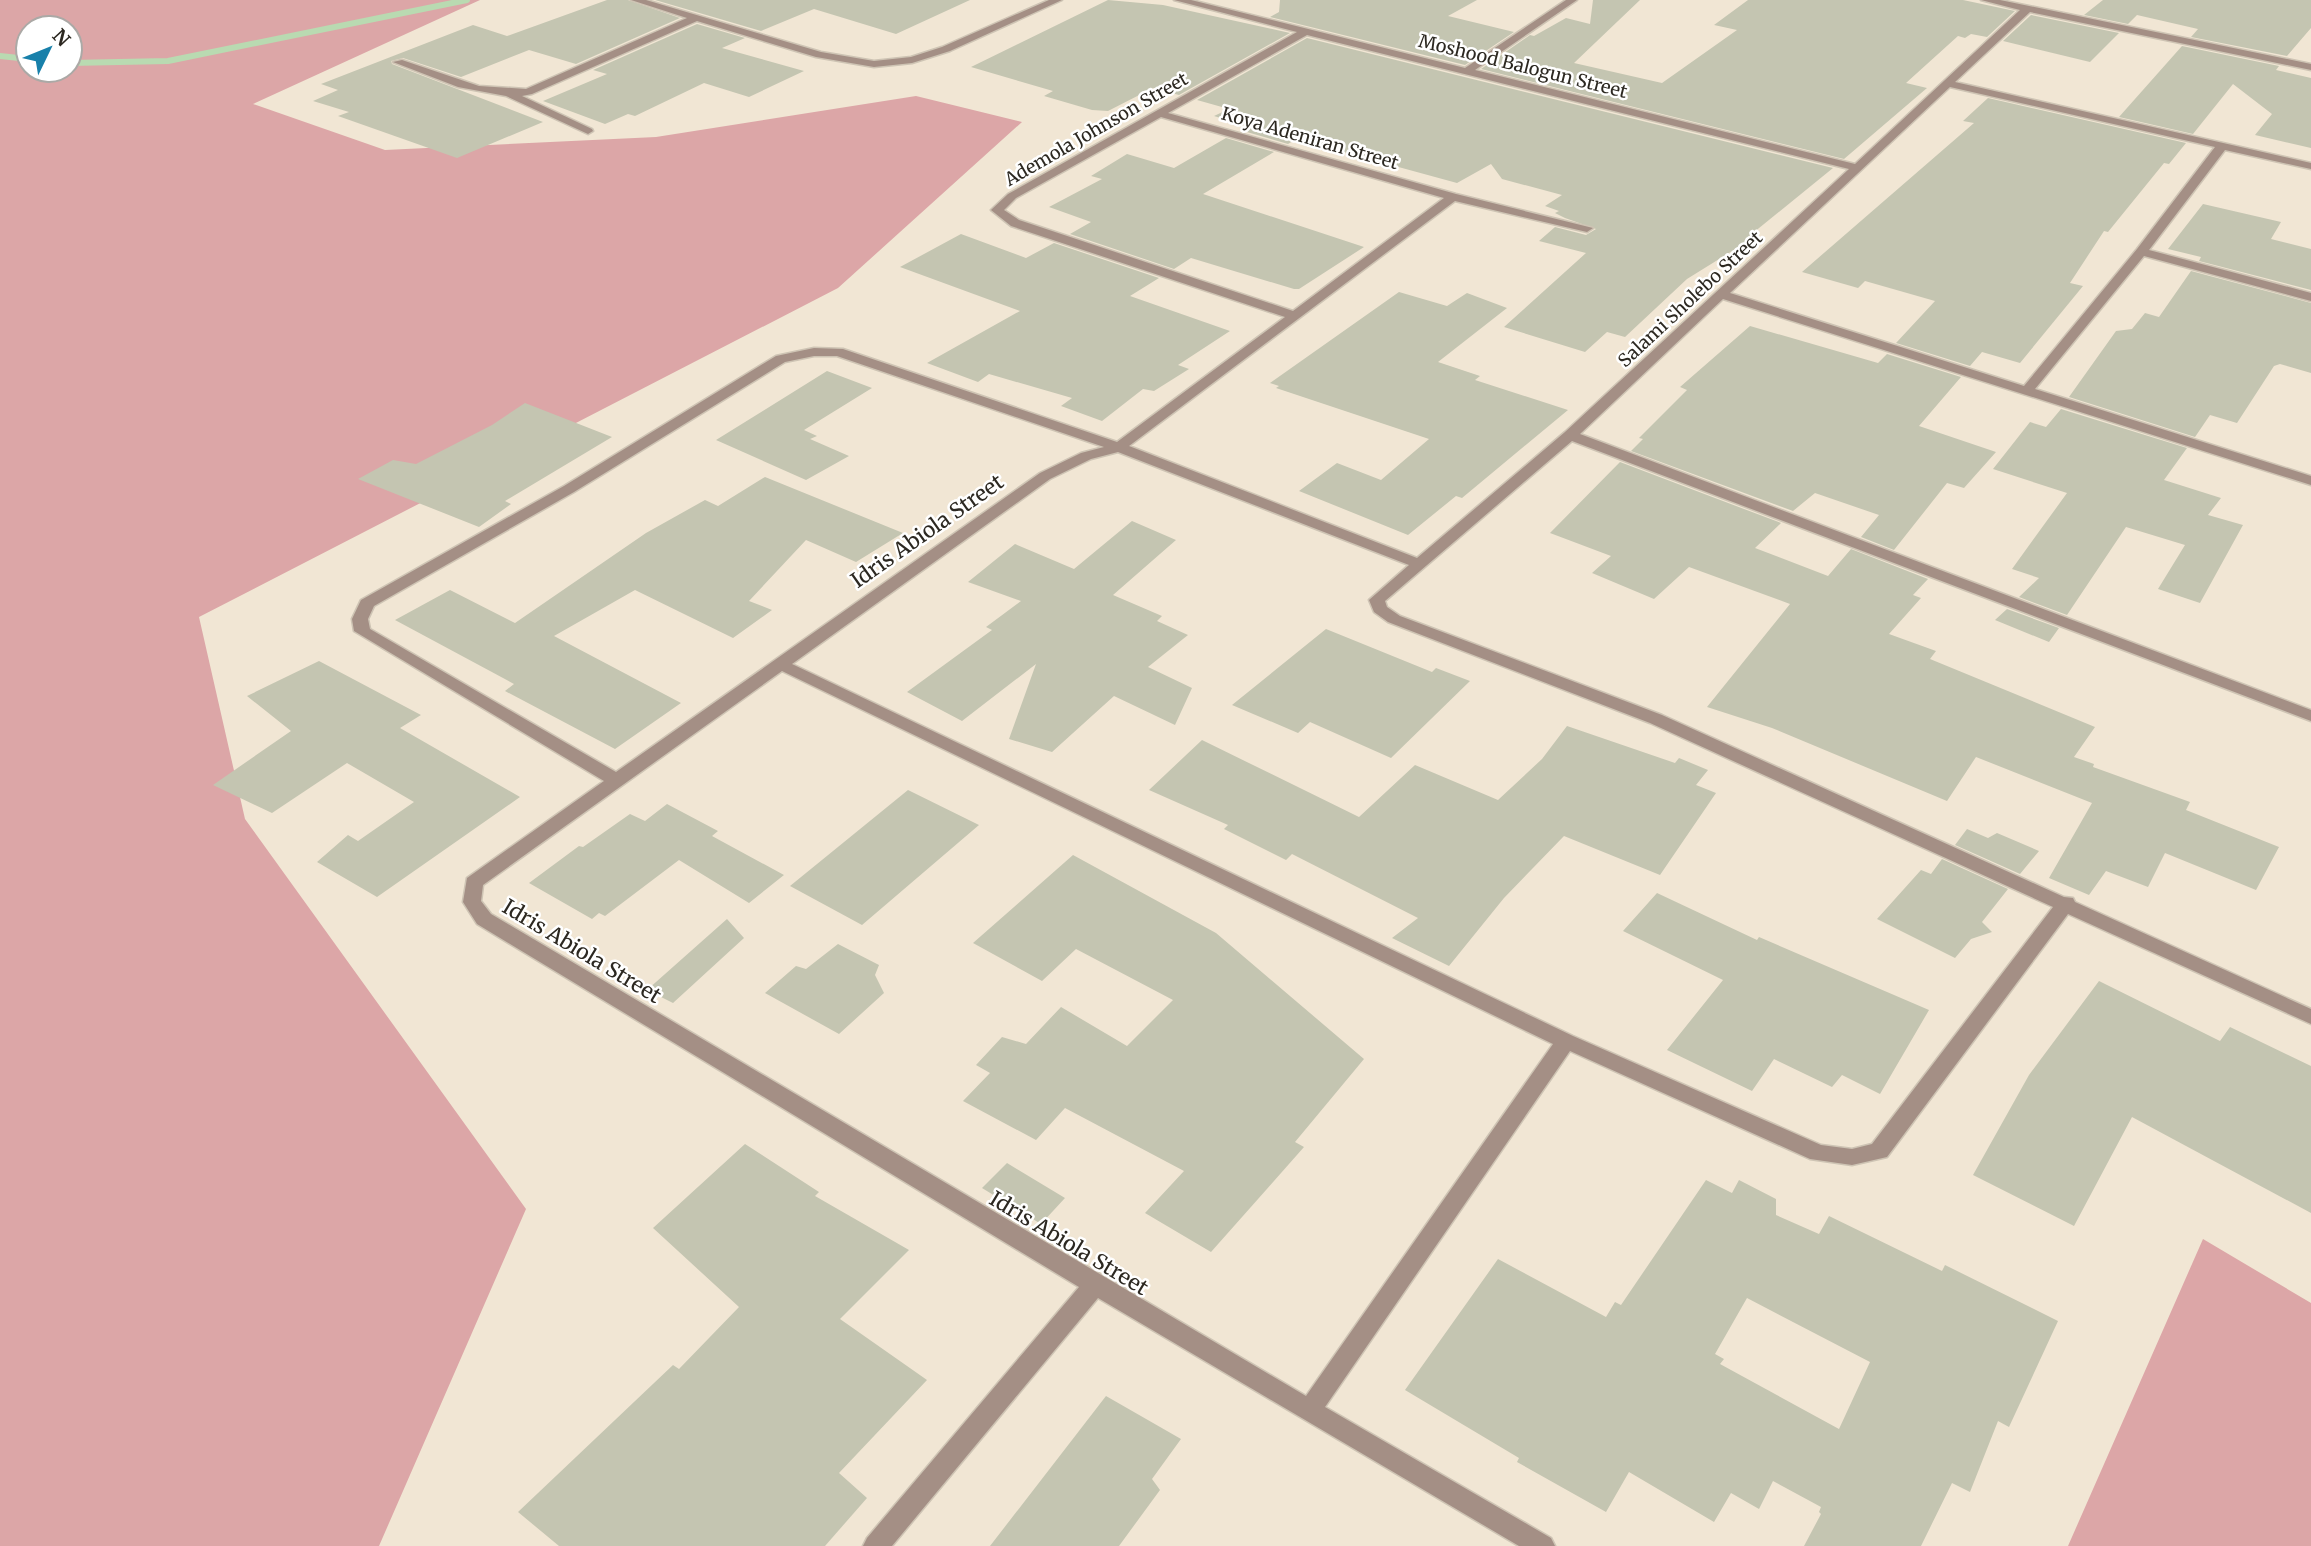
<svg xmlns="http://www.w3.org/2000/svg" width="2311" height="1546" font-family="Merriweather,serif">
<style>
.forest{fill:#dca6a7;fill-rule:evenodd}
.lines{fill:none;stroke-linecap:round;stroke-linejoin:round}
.stream{stroke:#b9dab1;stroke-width:6}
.building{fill:#c4c5b1;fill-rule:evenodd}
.minor-casing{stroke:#cec4b4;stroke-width:3}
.minor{fill:#a48f85;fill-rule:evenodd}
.labels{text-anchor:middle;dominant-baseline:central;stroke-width:5;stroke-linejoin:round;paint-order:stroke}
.far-street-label{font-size:18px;fill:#2c2821;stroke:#fff}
.street-label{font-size:21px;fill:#2c2821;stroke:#fff}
</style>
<rect width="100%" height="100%" fill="#f1e6d4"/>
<!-- forest -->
<path class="forest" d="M0 0H480L253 104 385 150 656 137 916 96 1022 122 838 288 199 617 245 819 526 1209 379 1546H0ZM28 28H70V70H28Z
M2203 1239 2311 1303V1546H2068Z"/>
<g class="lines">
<!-- stream -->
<path class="stream" d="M0 56 28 59
M70 63 168 61 467 0"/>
</g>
<!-- building -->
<path class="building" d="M607 0H628L680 18 576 64 529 50 461 77 403 58 391 61 392 64 543 122 457 158 338 116 349 112 313 101 338 90 321 84 473 25 507 36Z
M655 0H970L896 34 814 9 761 31Z
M1108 0 1163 5 1290 33 1179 95 1153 88 1108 111 1092 110 1044 96 1053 91 971 67Z
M1280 0H1477L1448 16 1514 32 1465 65 1270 17 1279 12Z
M1593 0H1640L1574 63 1662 83 1737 30 1714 25 1748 0H1963L2015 11 1987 37 1971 34 1965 38 1958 36 1906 83 1927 88 1844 159 1481 69 1530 35 1534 36 1566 18 1590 24Z
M2103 0H2311V28L2287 56 2191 37 2198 29 2137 15 2128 24 2084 15Z
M2031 15 2119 33 2090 62 2003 41Z
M697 24 745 38 722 48 804 71 749 97 704 83 635 116 628 114 605 124 543 101 607 74 593 70Z
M1307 38 1833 168 1748 237 1753 238 1687 279 1625 337 1607 332 1585 352 1504 327 1586 253 1539 241 1555 227 1586 235 1596 229 1565 218 1555 213 1559 211 1545 206 1562 195 1502 179 1491 164 1457 183 1296 139 1288 144 1240 130 1247 126 1214 116 1229 109 1197 100Z
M2182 46 2279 66 2276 70 2311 78V148L2255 135 2272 114 2233 84 2193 134 2119 117Z
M1988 98 2186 143 2169 164 2164 163 2108 232 2104 231 2070 283 2083 286 2020 363 1982 352 1970 366 1896 343 1935 301 1865 281 1858 288 1802 272 1974 123 1963 121Z
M1226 138 1274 152 1203 194 1364 247 1299 289H1294L1191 258 1174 269 1070 234 1091 222 1049 207 1102 179 1091 176 1127 154 1174 168Z
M2203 204 2281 222 2271 239 2311 249V290L2199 261 2201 257 2168 249Z
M961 234 1026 258 1054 243 1159 278 1130 296 1230 331 1178 365 1189 369 1154 391 1143 389 1102 421 1061 406 1072 398 989 374 978 382 927 363 1020 311 900 267Z
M2191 271 2311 303V373L2280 364 2274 366 2237 423 2210 415 2195 437 2069 397 2116 331 2132 329 2145 313 2159 317Z
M1399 292 1447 306 1467 293 1507 308 1438 362 1480 376 1475 380 1568 410 1462 498 1456 496 1408 535 1299 491 1337 463 1381 480 1429 439 1276 388 1279 386 1270 383Z
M1750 326 1878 363 1887 354 1961 377 1919 426 1996 452 1964 488 1947 483 1894 550 1861 537 1879 515 1815 493 1793 511 1631 451 1643 439 1639 438 1687 390 1680 387Z
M827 371 872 388 804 430 817 436 810 439 849 456 806 480 716 440Z
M525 403 612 437 505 501 511 504 479 527 358 479 393 460 416 464 492 425Z
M2061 409 2187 448 2164 480 2221 498 2208 515 2243 525 2200 603 2158 589 2185 545 2126 527 2067 615 2019 597 2039 578 2012 569 2067 493 1993 469 2030 422 2046 427Z
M1620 462 1781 523 1755 548 1828 576 1851 549 1928 579 1913 595 1921 598 1889 634 1936 651 1930 659 2095 727 2074 757 2094 764 2093 767 2190 802 2186 810 2279 847 2256 890 2165 853 2148 887 2106 871 2089 895 2049 878 2092 803 1976 757 1947 801 1772 728 1707 707 1790 604 1689 567 1654 599 1592 573 1611 556 1550 533Z
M765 477 903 533 856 562 806 540 749 601 772 610 733 638 635 590 554 636 681 703 615 749 505 691 514 684 395 620 450 590 515 623 646 533 705 500 718 506Z
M1132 521 1176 540 1113 595 1162 616 1157 621 1188 635 1148 667 1192 688 1175 725 1114 696 1052 752 1009 739 1036 664 962 721 907 692 992 630 986 627 1021 601 968 582 1015 544 1074 569Z
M2007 609 2059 628 2049 642 1995 620Z
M1326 629 1432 672 1436 668 1470 681 1391 758 1310 722 1298 733 1232 705Z
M319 661 421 715 400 728 520 797 377 897 317 862 348 835 358 841 414 802 347 763 272 813 213 785 291 731 247 696Z
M1567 726 1675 763 1679 758 1708 770 1696 785 1716 793 1660 875 1564 836 1504 898 1449 966 1392 938 1418 918 1292 854 1286 860 1224 829 1228 825 1149 790 1202 740 1359 817 1415 765 1498 800 1542 759Z
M908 790 979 825 862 925 790 886Z
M667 804 718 831 712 836 784 875 749 903 679 860 605 916 599 913 592 919 529 883 579 846 583 847 630 814 645 821Z
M1967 829 1988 838 1997 833 2039 851 2020 874 1955 845Z
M1073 855 1216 933 1364 1059 1295 1142 1304 1147 1211 1252 1145 1213 1184 1171 1065 1108 1036 1140 963 1101 990 1073 976 1065 1002 1037 1026 1044 1061 1007 1127 1046 1173 1000 1076 949 1042 981 973 943Z
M1942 859 2008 889 1982 922 1992 932 1971 939 1955 958 1877 919 1921 870 1931 874Z
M1657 893 1757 940 1759 937 1929 1010 1880 1094 1842 1075 1832 1087 1774 1059 1752 1091 1667 1050 1723 980 1623 931Z
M727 919 744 938 673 1003 647 990Z
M838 944 879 965 875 975 884 993 839 1034 765 993 796 966 806 969Z
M2099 981 2220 1041 2230 1027 2311 1066V1213L2132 1117 2074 1226 1973 1175 2029 1075Z
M745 1144 819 1192 815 1196 909 1250 840 1319 927 1380 839 1473 867 1498 825 1546H559L518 1512 673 1365 679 1369 739 1307 653 1228Z
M1007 1163 1065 1198 1041 1224 982 1188Z
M1706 1180 1732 1193 1739 1180 1776 1199V1215L1819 1234 1829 1216 1942 1271 1945 1265 2058 1321 2009 1427 1998 1421 1970 1492 1952 1483 1921 1546H1804L1821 1514 1819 1512 1821 1507 1773 1481 1759 1509 1731 1493 1714 1522 1629 1472 1606 1512 1517 1462 1519 1458 1405 1390 1498 1259 1606 1317 1615 1302 1621 1305ZM1747 1298 1870 1362 1839 1429 1720 1364 1724 1359 1715 1354Z
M1106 1396 1181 1439 1152 1479 1160 1490 1119 1546H990Z"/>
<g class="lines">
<defs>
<path id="minor" d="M631 0H646L821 52 874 61 911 57 942 47 1049 0H1062L950 51 912 63 874 67 816 57 697 21 532 94 522 96 592 129 593 131 588 134 506 96 458 87 393 62 402 60 479 86 526 89 687 18Z
M1174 0H1191L1465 68 1566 0H1577L1475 70 1855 164 2020 10 1981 0H2000L2311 64V70L2030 12 1955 82 2311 163V169L2225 150 2149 250 2311 293V301L2144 256 2035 389 2311 476V485L1723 299 1580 434 2311 710V721L1572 441 1385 601 1387 607 1400 616 1662 715 2064 897 2073 898 2075 902 2311 1009V1024L2068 914 1887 1157 1852 1165 1810 1159 1570 1051 1325 1407 1551 1538 1555 1546H1519L1098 1298 892 1546H863L867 1538 1079 1287 477 924 463 902 467 878 604 781 354 631 352 619 361 600 564 486 776 356 814 348 843 349 1117 442 1285 317 1011 226 991 210 1008 194 1297 32ZM1307 35 1849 169 1565 432 1417 558 1129 446 1455 201 1587 232 1593 228 1456 194 1168 113ZM1950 87 2215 147 2137 249 2024 386 1730 293ZM1161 117 1444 198 1293 311 1019 220 1004 210 1016 198ZM814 356H837L1104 447 1081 453 1040 473 616 772 370 629 368 619 374 606 574 492 785 362ZM1118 452 1409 565 1369 600 1374 612 1388 622 1650 723 2053 907 1872 1144 1852 1149 1821 1145 1573 1036 792 664 1050 479 1091 459ZM782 671 1553 1044 1306 1396 491 914 481 901 483 885Z"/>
</defs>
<!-- minor casing -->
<use href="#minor" class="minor-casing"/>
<!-- minor -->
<use href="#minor" class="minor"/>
</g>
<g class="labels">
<!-- far-street labels -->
<g class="far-street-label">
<text transform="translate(1523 66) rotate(14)">Moshood Balogun Street</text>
<text transform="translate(1096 129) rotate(-30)">Ademola Johnson Street</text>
<text transform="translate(1310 138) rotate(16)">Koya Adeniran Street</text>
<text transform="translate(1690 299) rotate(-43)">Salami Sholebo Street</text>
</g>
<!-- street labels -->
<g class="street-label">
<text transform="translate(927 531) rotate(-35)">Idris Abiola Street</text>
<text transform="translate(582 951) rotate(31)">Idris Abiola Street</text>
<text transform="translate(1069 1243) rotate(31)">Idris Abiola Street</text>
</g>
</g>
<!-- north arrow -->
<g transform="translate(49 49) rotate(47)"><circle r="33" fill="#ffffff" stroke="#aba9a6" stroke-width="2"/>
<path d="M0-5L12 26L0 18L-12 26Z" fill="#1880aa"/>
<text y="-10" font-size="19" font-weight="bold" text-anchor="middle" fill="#2c2821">N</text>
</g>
</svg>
